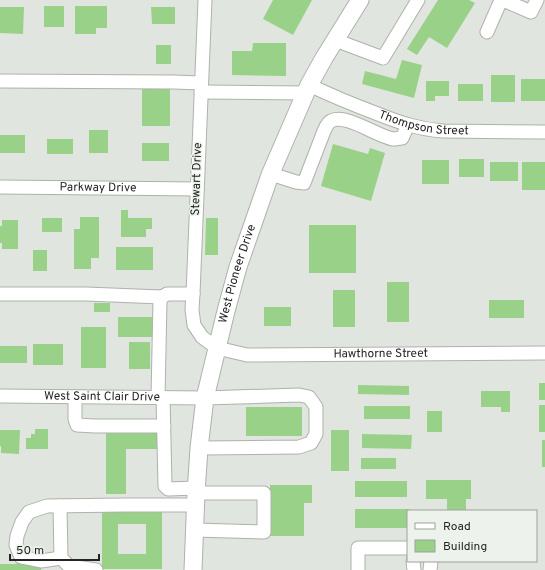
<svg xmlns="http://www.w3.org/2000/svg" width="545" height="570" font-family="Overpass,sans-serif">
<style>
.building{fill:#9ad188;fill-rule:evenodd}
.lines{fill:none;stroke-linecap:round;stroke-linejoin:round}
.minor-casing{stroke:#adb2ab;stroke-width:15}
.major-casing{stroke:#adb2ab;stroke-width:19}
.minor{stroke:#fff;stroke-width:13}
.major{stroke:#fff;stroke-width:17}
.labels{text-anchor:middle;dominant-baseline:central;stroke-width:3;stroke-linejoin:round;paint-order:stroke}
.street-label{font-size:12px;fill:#232522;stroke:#edf3ec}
</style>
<rect width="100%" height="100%" fill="#e0e5df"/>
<!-- building -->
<path class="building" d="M273 0H312L293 35 263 19Z
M438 0H469L475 3 447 48 429 37 417 55 407 49Z
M44 6H64V27H44Z
M75 6H107V28H96V34H75Z
M0 7H24L23 34 0 33Z
M151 7H175V24H152Z
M253 43H286V76L232 75V51H252Z
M156 45H171V64H156Z
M402 60 422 65 414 98 362 84 365 71 396 79Z
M491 75H515V102H491Z
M521 79H545V101H521Z
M426 81H449V96H435V101H426Z
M458 84H483V101H458Z
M142 89H170V126H142Z
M89 130H108V153H89Z
M0 135H25V153H0Z
M47 139H73V154H47Z
M142 143H169V161H142Z
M333 144 368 154 370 148 385 153 371 201 321 186Z
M459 159H484V177H459Z
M422 160H449V184H422Z
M490 162H518V181H490Z
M522 162H545V190H522Z
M121 210H128V218H152V229H146V237H121Z
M80 217H99V258H91V269H74V229H80Z
M42 218H62V232H42Z
M206 218H218V255H205Z
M2 220H18V249H2V243H0V226H2Z
M309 225H356V273H309Z
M116 247H153V270H116Z
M33 250H47V271H33Z
M387 282H409V322H387Z
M333 290H355V327H333Z
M489 300H524V318H489Z
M94 303H110V312H94Z
M264 307H291V326H264Z
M118 317H152V337H118Z
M81 327H106V368H81Z
M129 342H150V369H129Z
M33 344H63V365H33Z
M0 346H27V363H0Z
M539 383H545V400H539Z
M358 385 409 386V395L358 394Z
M481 391H510V412H501V407H481Z
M539 405H545V432H539Z
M364 406H410V419H364Z
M246 407H302V436H246Z
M427 411H442V432H427Z
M35 429H48V449H26V438H31V434H35Z
M0 430H20L19 454 1 453V446H0Z
M106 430H158V449H126V494H106Z
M331 430H349V471H331Z
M362 434 412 435 411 449 362 448Z
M542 440H545V467H542Z
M361 458H396V469H361Z
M426 480H471V499H466V511H447V499H426Z
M355 481H407V497H355Z
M270 485H312V503H304V536H270Z
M102 507H162V569H102ZM118 524H146V554H118Z
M355 509H409V511H408V528H355Z
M0 564H41V570H0Z"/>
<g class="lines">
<defs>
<g id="minor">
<path id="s1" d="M205 0 193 294 192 310 194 325 202 337 217 348 247 355 545 353"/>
<path d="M503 0 531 12 537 0"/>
<path d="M487 32 501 0"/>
<path d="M335 40 383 58 418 0"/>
<path d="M0 81 173 82 201 83"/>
<path id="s2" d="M309 85C332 96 354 105 378 114 401 123 418 129 443 131L545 132"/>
<path d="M201 92 306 93"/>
<path d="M271 174 296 182 304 183 324 131C326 127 327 123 331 121 346 113 376 136 393 139 396 139 399 138 402 138L408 125"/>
<path id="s3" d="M0 187 197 189"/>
<path d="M0 294H86L162 297"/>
<path id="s4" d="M0 396 205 398 299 395 309 397 316 407V434L311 443 299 447 199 448"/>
<path d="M75 397V419L77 425 95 426H164"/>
<path d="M158 397 160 301 162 297 167 294H193"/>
<path d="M163 397 165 486 168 489 196 488"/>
<path d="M60 506 61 558 69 566 96 570"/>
<path d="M194 530 264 532V493H196"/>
<path d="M61 558 41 561 21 557 16 545 17 536 22 522 29 512 47 506 126 505H195"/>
<path d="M413 561 414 570"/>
<path d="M358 570V548H408"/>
<path d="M430 570 431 561"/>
</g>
<g id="major">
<path id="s5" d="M193 570 196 493 199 448 205 398 226 311 238 267 270 175 309 85 324 58 360 0"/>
</g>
</defs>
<!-- minor casing -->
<use href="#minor" class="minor-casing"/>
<!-- major casing -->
<use href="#major" class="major-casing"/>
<!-- minor -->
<use href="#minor" class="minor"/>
<!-- major -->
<use href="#major" class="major"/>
</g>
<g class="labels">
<!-- street labels -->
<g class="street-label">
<text stroke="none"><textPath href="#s2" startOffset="122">Thompson Street</textPath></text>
<text transform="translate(197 179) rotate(-88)">Stewart Drive</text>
<text stroke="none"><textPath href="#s3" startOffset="98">Parkway Drive</textPath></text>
<text stroke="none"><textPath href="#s5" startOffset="301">West Pioneer Drive</textPath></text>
<text stroke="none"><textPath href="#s1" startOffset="523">Hawthorne Street</textPath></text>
<text stroke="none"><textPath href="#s4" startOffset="102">West Saint Clair Drive</textPath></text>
</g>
</g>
<!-- legend -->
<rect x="407" y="510" width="130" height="52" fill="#edf3ec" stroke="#9ca19b"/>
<rect x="415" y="523" width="20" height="6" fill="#ffffff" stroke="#9ca19b"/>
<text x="443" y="530" font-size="12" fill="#232522">Road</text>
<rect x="415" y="540" width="20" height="12" fill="#9ad188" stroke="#9ca19b"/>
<text x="443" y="550" font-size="12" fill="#232522">Building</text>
<!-- scale -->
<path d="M10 554v6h89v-6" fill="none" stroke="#232522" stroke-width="2"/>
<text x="16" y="554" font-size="12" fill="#232522" stroke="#edf3ec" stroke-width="3" paint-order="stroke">50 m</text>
</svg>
